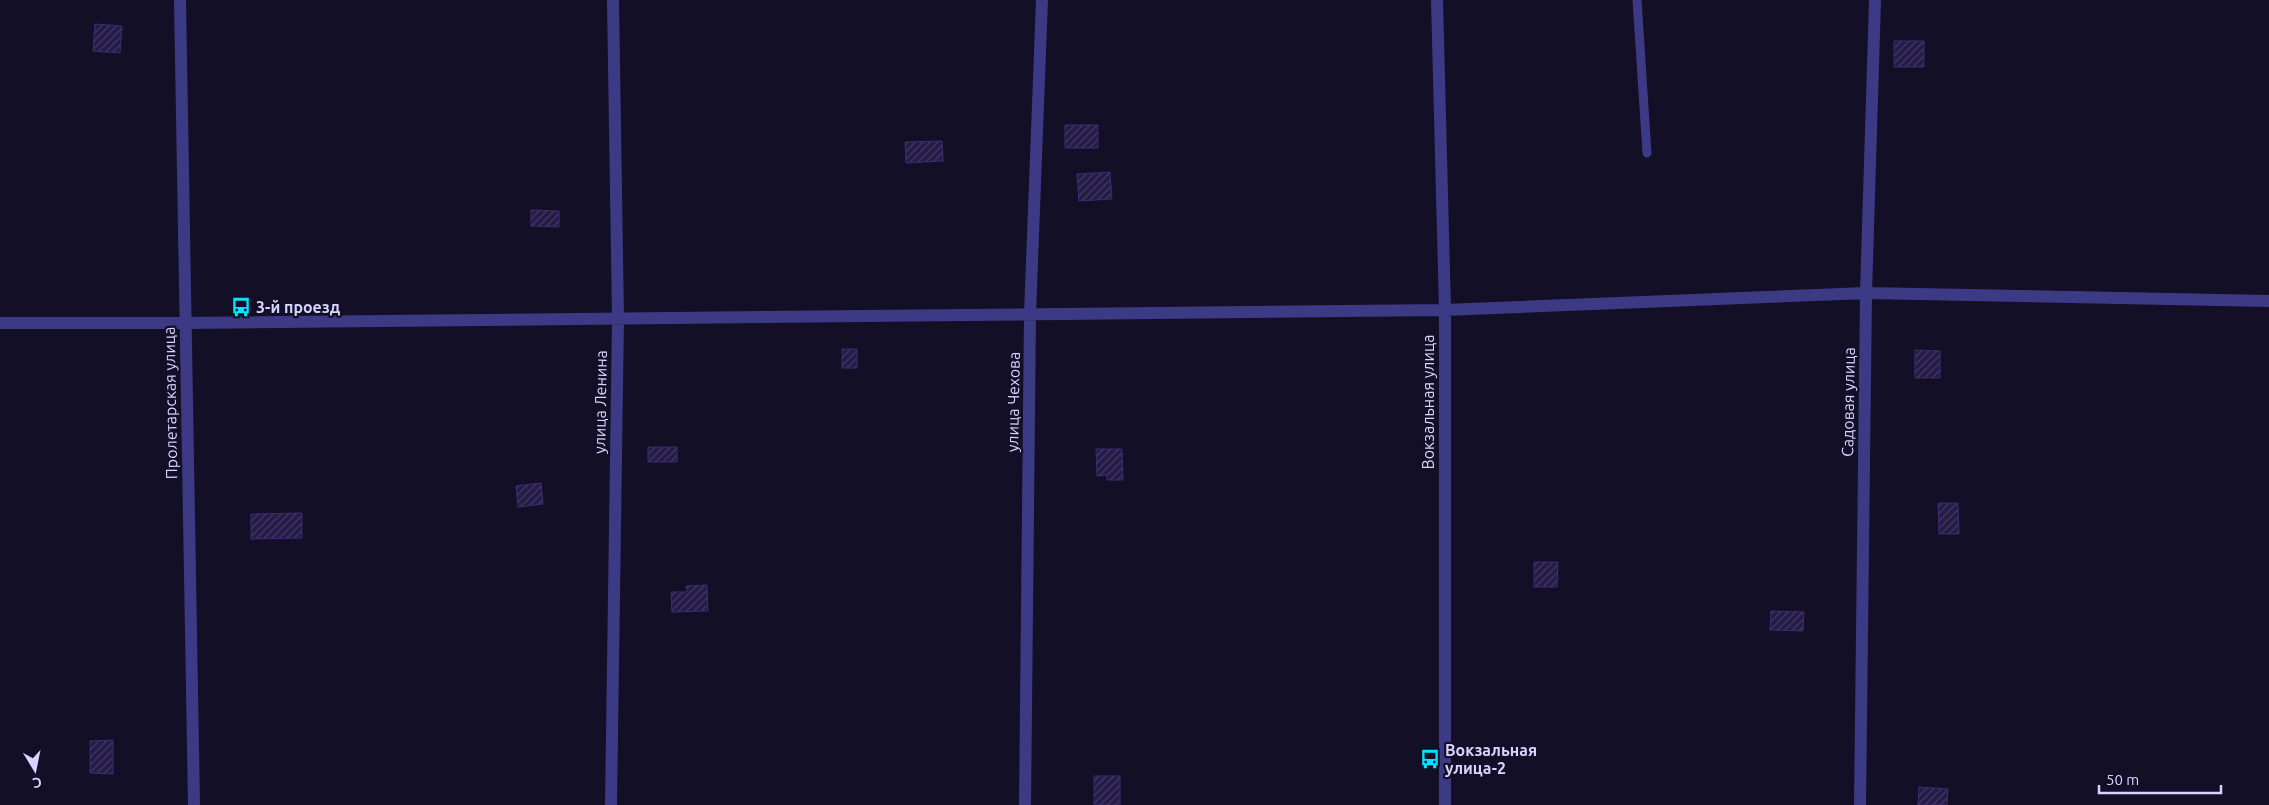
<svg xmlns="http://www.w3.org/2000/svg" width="2269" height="805" font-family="Ubuntu,sans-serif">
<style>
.building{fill:url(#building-hatch);stroke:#3b2d73}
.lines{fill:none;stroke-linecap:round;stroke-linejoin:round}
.lane{stroke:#3d3a85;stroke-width:9}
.street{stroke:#3d3a85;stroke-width:12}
.labels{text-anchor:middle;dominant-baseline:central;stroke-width:4.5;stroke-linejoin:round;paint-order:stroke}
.poi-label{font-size:16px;font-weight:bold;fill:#d9d4ff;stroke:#130f26;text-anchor:start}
.street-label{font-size:16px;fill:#d9d4ff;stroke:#130f26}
</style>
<defs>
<pattern id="building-hatch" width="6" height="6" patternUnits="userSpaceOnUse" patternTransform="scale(1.25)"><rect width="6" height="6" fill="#241b47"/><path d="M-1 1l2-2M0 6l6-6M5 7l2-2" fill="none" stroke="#433b63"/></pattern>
</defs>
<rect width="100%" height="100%" fill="#130f26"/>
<!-- building -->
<path class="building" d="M95 24 122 26 120 53 93 51Z
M1894 41H1924V67H1894Z
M1065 125H1098V148H1065Z
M942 141 943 161 906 163 905 142Z
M1110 172 1112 199 1079 201 1077 174Z
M531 210 559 211V227L531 226Z
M842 349H857V368H842Z
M1915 350 1940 351V378H1915Z
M648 447H677V462H648Z
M1096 449H1122L1123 480H1107V475L1097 476Z
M541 483 543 504 518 507 516 486Z
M1938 503H1958L1959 534H1939Z
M302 513V538L251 539V514Z
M1534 562H1558L1557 587H1534Z
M707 585 708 611 672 612 671 592H687L686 586Z
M1771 611 1804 612 1803 631 1770 630Z
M113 740V774L90 773V741Z
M1094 776H1120V805H1094Z
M1919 787 1948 789 1947 805H1918Z"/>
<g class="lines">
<!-- lane -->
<path class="lane" d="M1637 0 1647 153"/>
<!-- street -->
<path class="street" d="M180 0 194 805
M1437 0 1445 310V805
M0 323H185L1445 310 1866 293 2269 301
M611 805 618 318 613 0
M1025 805 1030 314 1042 0
M1860 805 1866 293 1875 0"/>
</g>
<!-- icons -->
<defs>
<symbol id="bus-bare" viewBox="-9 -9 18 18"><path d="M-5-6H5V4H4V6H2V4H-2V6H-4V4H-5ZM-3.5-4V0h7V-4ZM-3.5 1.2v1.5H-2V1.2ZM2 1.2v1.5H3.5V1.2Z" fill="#00e5ff" stroke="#130f26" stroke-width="2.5" paint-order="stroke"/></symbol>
</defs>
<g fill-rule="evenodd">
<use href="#bus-bare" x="227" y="293" width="28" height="28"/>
<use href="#bus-bare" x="1416" y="745" width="28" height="28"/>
</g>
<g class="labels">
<!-- poi labels -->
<g class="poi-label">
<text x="256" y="307">3-й проезд</text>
<text x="1445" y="750">Вокзальная<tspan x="1445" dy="18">улица-2</tspan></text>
</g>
<!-- street labels -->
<g class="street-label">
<text transform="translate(600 402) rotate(-89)">улица Ленина</text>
<text transform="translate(1013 402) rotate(-89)">улица Чехова</text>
<text transform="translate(1428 402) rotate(-90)">Вокзальная улица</text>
<text transform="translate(1848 402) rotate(-89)">Садовая улица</text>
<text transform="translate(170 403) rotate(-91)">Пролетарская улица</text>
</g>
</g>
<!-- north arrow -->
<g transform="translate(35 770) rotate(170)" stroke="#130f26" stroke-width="4" paint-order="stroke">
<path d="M0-4L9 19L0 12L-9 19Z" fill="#d9d4ff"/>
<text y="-8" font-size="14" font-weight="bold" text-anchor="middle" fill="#d9d4ff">С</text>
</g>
<!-- scale -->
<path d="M2099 785v8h122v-8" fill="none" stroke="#d9d4ff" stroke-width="2.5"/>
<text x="2106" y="785" font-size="15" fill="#d9d4ff" stroke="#130f26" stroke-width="4" paint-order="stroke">50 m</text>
</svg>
